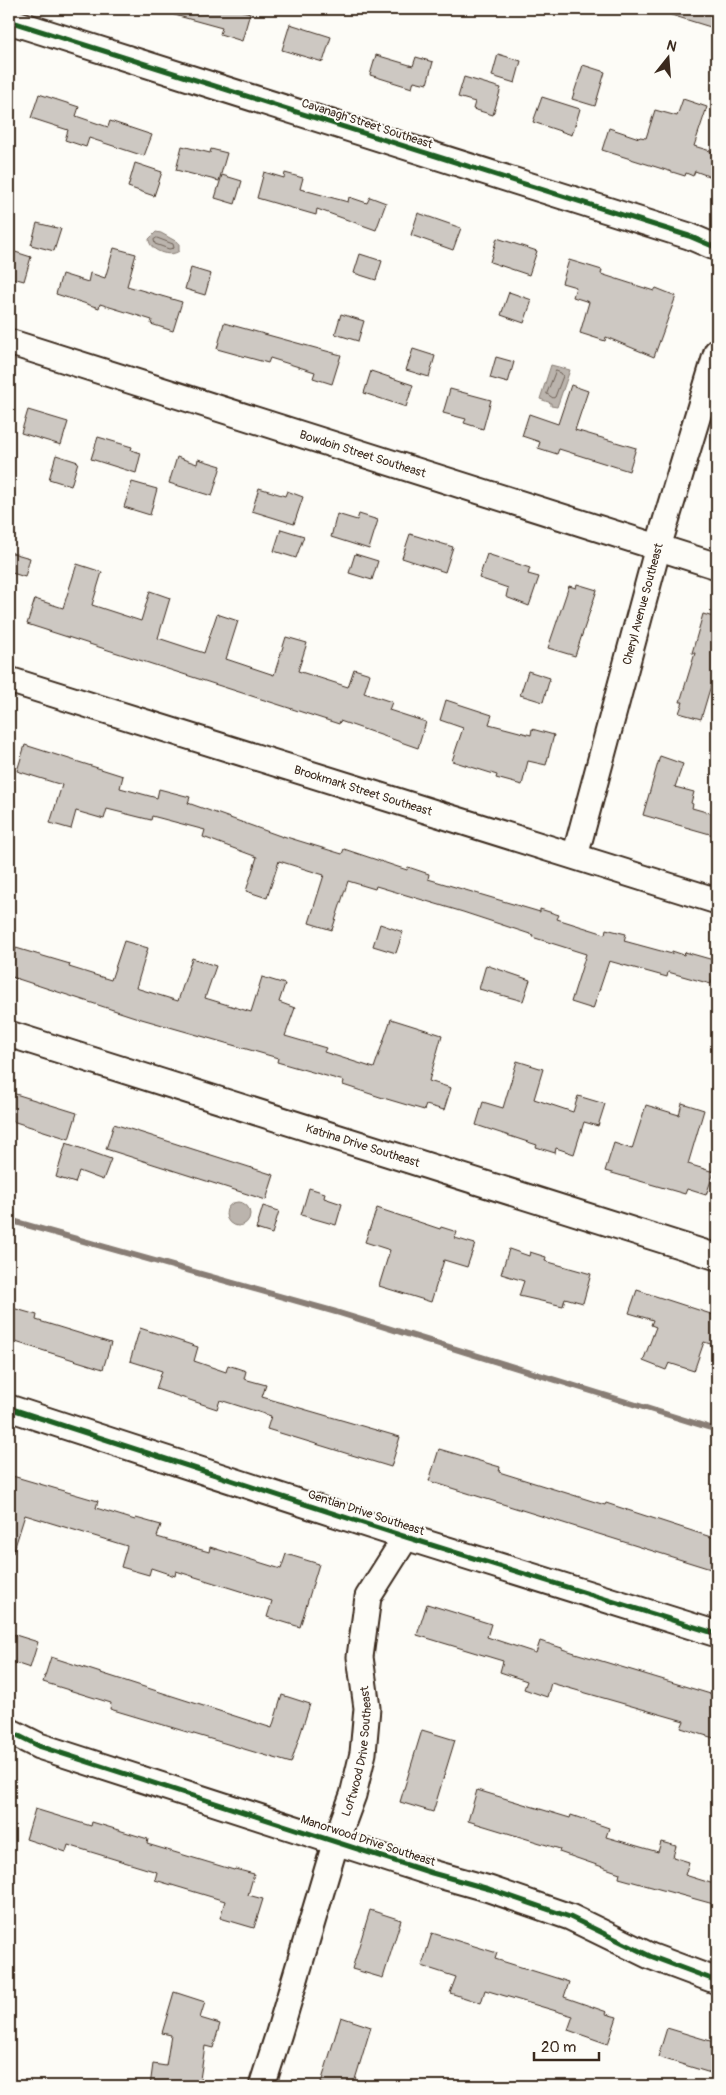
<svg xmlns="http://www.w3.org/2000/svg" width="726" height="2095" font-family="Pangolin,sans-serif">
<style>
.water{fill:#bbb4ad;stroke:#887d74}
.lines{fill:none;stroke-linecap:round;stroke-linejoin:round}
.shore{stroke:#6e6157;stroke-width:1}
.stream{stroke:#887d74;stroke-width:6}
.building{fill:#cdc8c2;stroke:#3b2a1e}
.minor-casing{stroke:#3b2a1e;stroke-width:29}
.minor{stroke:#fdfcf7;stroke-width:25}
.cycleway-casing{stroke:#fdfcf7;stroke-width:8}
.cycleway{stroke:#1b5e20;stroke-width:5}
.labels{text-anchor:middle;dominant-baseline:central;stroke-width:4;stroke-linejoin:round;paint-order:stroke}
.street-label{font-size:12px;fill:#3b2a1e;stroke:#fdfcf7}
</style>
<rect width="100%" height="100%" fill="#fdfcf7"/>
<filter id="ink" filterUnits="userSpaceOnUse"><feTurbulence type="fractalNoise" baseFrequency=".02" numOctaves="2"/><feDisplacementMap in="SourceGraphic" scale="10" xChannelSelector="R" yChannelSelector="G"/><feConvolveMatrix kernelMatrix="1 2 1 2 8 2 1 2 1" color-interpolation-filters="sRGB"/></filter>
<g filter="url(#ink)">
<!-- water -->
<path class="water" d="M156 232 161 233 179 243V251C170 258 149 251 149 239Z
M551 365 570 370 557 407 551 406V403L540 399Z
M226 1214a12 12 0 1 1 24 0a12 12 0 1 1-24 0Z"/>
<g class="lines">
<!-- shore -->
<path class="shore" d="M157 238 173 244 174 248 169 249 155 244 154 240Z
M556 371 561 373 563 376 555 397 553 398 547 394Z"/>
<!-- stream -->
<path class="stream" d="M9 1220 336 1312 717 1430"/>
</g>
<!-- building -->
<path class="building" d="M172 9H235L250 13 242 41 220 34 222 28 171 14Z
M665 9H717V29L665 13Z
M290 24 331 37 323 62 282 50Z
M498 54 521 61 515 83 492 76Z
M376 55 413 66 416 57 433 62 427 84 414 81 412 88 370 75Z
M583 65 605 72 595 106 572 99Z
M464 77 501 88 493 115 473 109 475 102 458 97Z
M39 94 79 107 76 116 108 127 110 121 152 135 144 156 89 138 86 147 65 140 68 130 31 118Z
M542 97 580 109 572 135 533 122Z
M683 99 707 107 694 146 717 153 711 177 695 171 693 176 686 173 685 176 602 150 609 128 639 138 640 137 646 138 655 110 677 116Z
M182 146 210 153 211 149 227 153 219 181 176 170Z
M135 163 162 172 154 196 128 187Z
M264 172 284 178 285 173 303 178 300 189 348 202 349 197 367 203 370 197 386 203 376 230 317 209 316 215 257 198Z
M222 175 242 181 235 204 215 198Z
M418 213 461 228 453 250 411 235Z
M37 223 61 229 54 251 31 245Z
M497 238 537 251 529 275 490 262Z
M114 248 136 254 127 286 182 302 173 331 151 324 152 320 100 304 99 308 56 294 62 274 88 282 90 273 105 278Z
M9 250 31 257 24 281 9 277Z
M360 254 382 261 376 280 354 273Z
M569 260 602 270 601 274 654 291 656 288 676 296 654 357 606 337 605 341 580 333 589 302 573 297 576 287 562 283Z
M191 268 211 274 205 295 185 289Z
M509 292 532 300 524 323 501 315Z
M341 314 364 321 358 341 335 334Z
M224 323 341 355 332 384 313 378 315 372 270 358 268 363 217 349Z
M413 349 435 356 429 377 406 370Z
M496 357 514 362 508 383 490 378Z
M371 371 413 385 406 407 364 393Z
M571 385 588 391 575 430 636 448 629 471 559 449 557 454 538 448 540 442 522 436 529 414 558 424Z
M450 389 491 400 483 429 464 423 466 419 443 413Z
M28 410 68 422 61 445 21 433Z
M98 437 132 447 131 450 141 453 136 473 91 459Z
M56 455 78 462 71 486 49 479Z
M177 457 197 464 198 459 221 466 212 496 169 483Z
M132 482 157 489 150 515 124 507Z
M259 488 285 496 287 491 303 497 294 524 252 511Z
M337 514 357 520 359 514 378 520 369 549 331 537Z
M281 529 304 536 296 558 274 551Z
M410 534 453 547 445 572 402 558Z
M9 552 30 558 25 577 9 572Z
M355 554 378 561 372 580 349 573Z
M487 554 530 568 528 574 539 577 529 606 506 597 508 588 479 578Z
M77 564 102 572 92 605 141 621 150 591 170 598 158 638 204 653 217 614 238 621 226 659 274 675 286 637 307 643 298 671 348 687 354 669 370 674 364 693 392 702 389 710 426 722 418 748 340 721 339 724 27 624 35 599 63 608Z
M577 584 597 590 575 656 548 648 569 586 576 588Z
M703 614 717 618V665L701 719 679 713 683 702H680L695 653H692Z
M528 671 550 678 543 702 520 695Z
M446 700 492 715 489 724 531 735 532 729 554 735 546 765 528 761 522 785 496 778 497 775 452 761 463 728 440 720Z
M25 745 123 776 120 788 157 798 159 789 190 797 188 803 283 837V836L342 854 344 849 407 870 408 867 429 874 428 879 540 912V909L559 915 557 919 605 934 606 929 626 934 624 941 672 954V951L684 955 685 952 717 961 711 984 668 972 667 977 609 961 593 1009 571 1002 586 954 532 937 533 935 463 912 376 886 375 889 348 881 332 930 309 923 324 875 279 861 267 898 246 891 257 857 203 837 205 830 152 816 151 820 107 809 104 819 76 811 71 829 50 823 62 785 17 771Z
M660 756 683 764 675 787 694 792 691 803 693 804 692 808 717 815V836L643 815Z
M380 924 403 932 396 953 373 946Z
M124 941 148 948 136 988 178 1001 192 958 216 966 205 998 251 1012 262 977 285 984 279 1002 295 1008 285 1036 326 1048 324 1052 374 1068 391 1019 442 1035 429 1081 451 1088 444 1110 426 1105 424 1110 380 1097 343 1085 344 1081 277 1062 278 1058 138 1018 9 976 16 948 70 964 69 967 111 980Z
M486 965 530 980 523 1001 479 989Z
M517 1061 543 1069 534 1099 573 1112 578 1096 605 1104 598 1126 584 1122 574 1154 556 1148 555 1153 536 1147 537 1145 476 1125 483 1102 503 1108Z
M9 1092 77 1113 69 1139 9 1120Z
M682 1103 704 1110 688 1164 714 1172 706 1195 687 1189 685 1194 605 1171 614 1143 632 1149 646 1105 679 1115Z
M114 1124 274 1175 266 1200 106 1149Z
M66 1143 111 1159 103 1180 79 1171 75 1183 56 1177Z
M309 1188 325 1193 324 1198 342 1204 336 1225 301 1215Z
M263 1206 279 1211 272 1234 256 1229Z
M377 1208 440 1229 441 1227 457 1232 455 1238 475 1244 467 1267 444 1260 431 1302 379 1286 390 1250 365 1242Z
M509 1249 529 1256 530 1252 546 1257 545 1261 591 1274 583 1303 565 1298 563 1306 519 1296 524 1281 501 1274Z
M637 1290 717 1316V1346L704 1342 694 1371 669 1363 666 1370 643 1361 656 1327 651 1325 653 1320 629 1313Z
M9 1307 37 1315 36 1320 111 1343 103 1369 9 1340Z
M140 1328 198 1347 194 1361 226 1372 228 1365 246 1371 244 1379 266 1385 262 1397 400 1437 391 1467 267 1429 271 1416 220 1400 217 1409 156 1389 162 1371 130 1361Z
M439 1449 500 1467 499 1472 605 1505 606 1503 717 1539V1571L429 1481Z
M9 1475 98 1501 96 1508 135 1520 136 1518 161 1525 157 1537 209 1552 210 1547 281 1569 286 1554 319 1564 300 1627 267 1617 272 1601 176 1571 175 1576 151 1568 149 1575 121 1567 127 1546 25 1515 13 1553H9Z
M427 1604 491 1624 487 1637 536 1653 540 1641 562 1648V1649L717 1696V1739L681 1728 684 1721 551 1683 547 1697 524 1689 527 1681 500 1672 503 1661 417 1635Z
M9 1633 38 1642 30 1668 9 1661Z
M51 1657 272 1728 282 1695 310 1704 291 1763 110 1709 111 1703 43 1682Z
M422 1730 455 1740 433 1812 400 1802Z
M477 1790 570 1818 571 1815 609 1828 606 1837 658 1852 661 1842 676 1846 673 1857 689 1862 685 1875 717 1885V1905L619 1878 620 1873 559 1852 560 1849 468 1821Z
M35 1809 91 1826 92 1822 148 1839 147 1844 234 1870 235 1869 254 1874 248 1895 263 1899 254 1928 220 1918 225 1901 155 1880 157 1872 68 1845 66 1852 26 1839Z
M370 1910 401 1920 383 1978 352 1969Z
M432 1933 497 1953 495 1959 569 1982 564 1997 607 2012 606 2014 617 2017 608 2044 568 2030 573 2016 485 1990 481 2003 450 1993 456 1977 422 1966Z
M174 1992 205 2002 200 2018 220 2024 213 2048 205 2046 199 2086H150L153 2064 166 2066 171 2035 162 2033Z
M341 2017 371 2027 353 2086H330L321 2083Z
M667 2028 717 2043V2063L714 2074 658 2057Z"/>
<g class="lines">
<defs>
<g id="minor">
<path d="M9 21 689 236 717 248"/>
<path id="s1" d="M9 342 717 566"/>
<path id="s2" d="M9 680 717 901"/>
<path id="s3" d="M575 856 658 547 717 352"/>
<path id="s4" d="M9 1034 717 1257"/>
<path d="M9 1408 406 1537 717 1634"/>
<path d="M9 1731 39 1746 432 1873 489 1889 570 1917 650 1956 717 1981"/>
<path id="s5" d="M264 2086 263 2083 279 2033 336 1841 353 1795 363 1753 367 1708 360 1657 368 1597 406 1537"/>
</g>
</defs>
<!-- minor casing -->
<use href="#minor" class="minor-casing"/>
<!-- minor -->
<use href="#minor" class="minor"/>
<defs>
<path id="cycleway" d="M9 21 689 236 717 248
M9 1408 406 1537 717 1634
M9 1731 39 1746 432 1873 489 1889 570 1917 650 1956 717 1981"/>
</defs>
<!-- cycleway casing -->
<use href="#cycleway" class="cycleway-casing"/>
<!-- cycleway -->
<use href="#cycleway" class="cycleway"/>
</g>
</g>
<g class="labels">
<!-- street labels -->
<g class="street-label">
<text transform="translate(367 124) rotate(18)">Cavanagh Street Southeast</text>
<text stroke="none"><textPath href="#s1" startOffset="371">Bowdoin Street Southeast</textPath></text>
<text stroke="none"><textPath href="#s3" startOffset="261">Cheryl Avenue Southeast</textPath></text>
<text stroke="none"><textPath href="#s2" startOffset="371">Brookmark Street Southeast</textPath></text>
<text stroke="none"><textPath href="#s4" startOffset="371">Katrina Drive Southeast</textPath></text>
<text transform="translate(366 1513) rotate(18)">Gentian Drive Southeast</text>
<text stroke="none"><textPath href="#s5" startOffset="349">Loftwood Drive Southeast</textPath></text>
<text transform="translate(368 1841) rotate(18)">Manorwood Drive Southeast</text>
</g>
</g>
<!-- margin -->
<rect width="726" height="2095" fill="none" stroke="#fdfcf7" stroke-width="30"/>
<rect x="15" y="15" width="696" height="2065" fill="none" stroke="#3b2a1e" stroke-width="2" filter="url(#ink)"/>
<!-- north arrow -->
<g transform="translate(668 58) rotate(17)" stroke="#fdfcf7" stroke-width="4" paint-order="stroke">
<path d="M0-4L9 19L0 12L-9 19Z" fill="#3b2a1e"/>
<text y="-8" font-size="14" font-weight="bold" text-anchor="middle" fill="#3b2a1e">N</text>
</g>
<!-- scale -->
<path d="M534 2052v8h65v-8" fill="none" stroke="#3b2a1e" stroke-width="2.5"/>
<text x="541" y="2052" font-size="15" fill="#3b2a1e" stroke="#fdfcf7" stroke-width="4" paint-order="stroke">20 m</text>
</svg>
